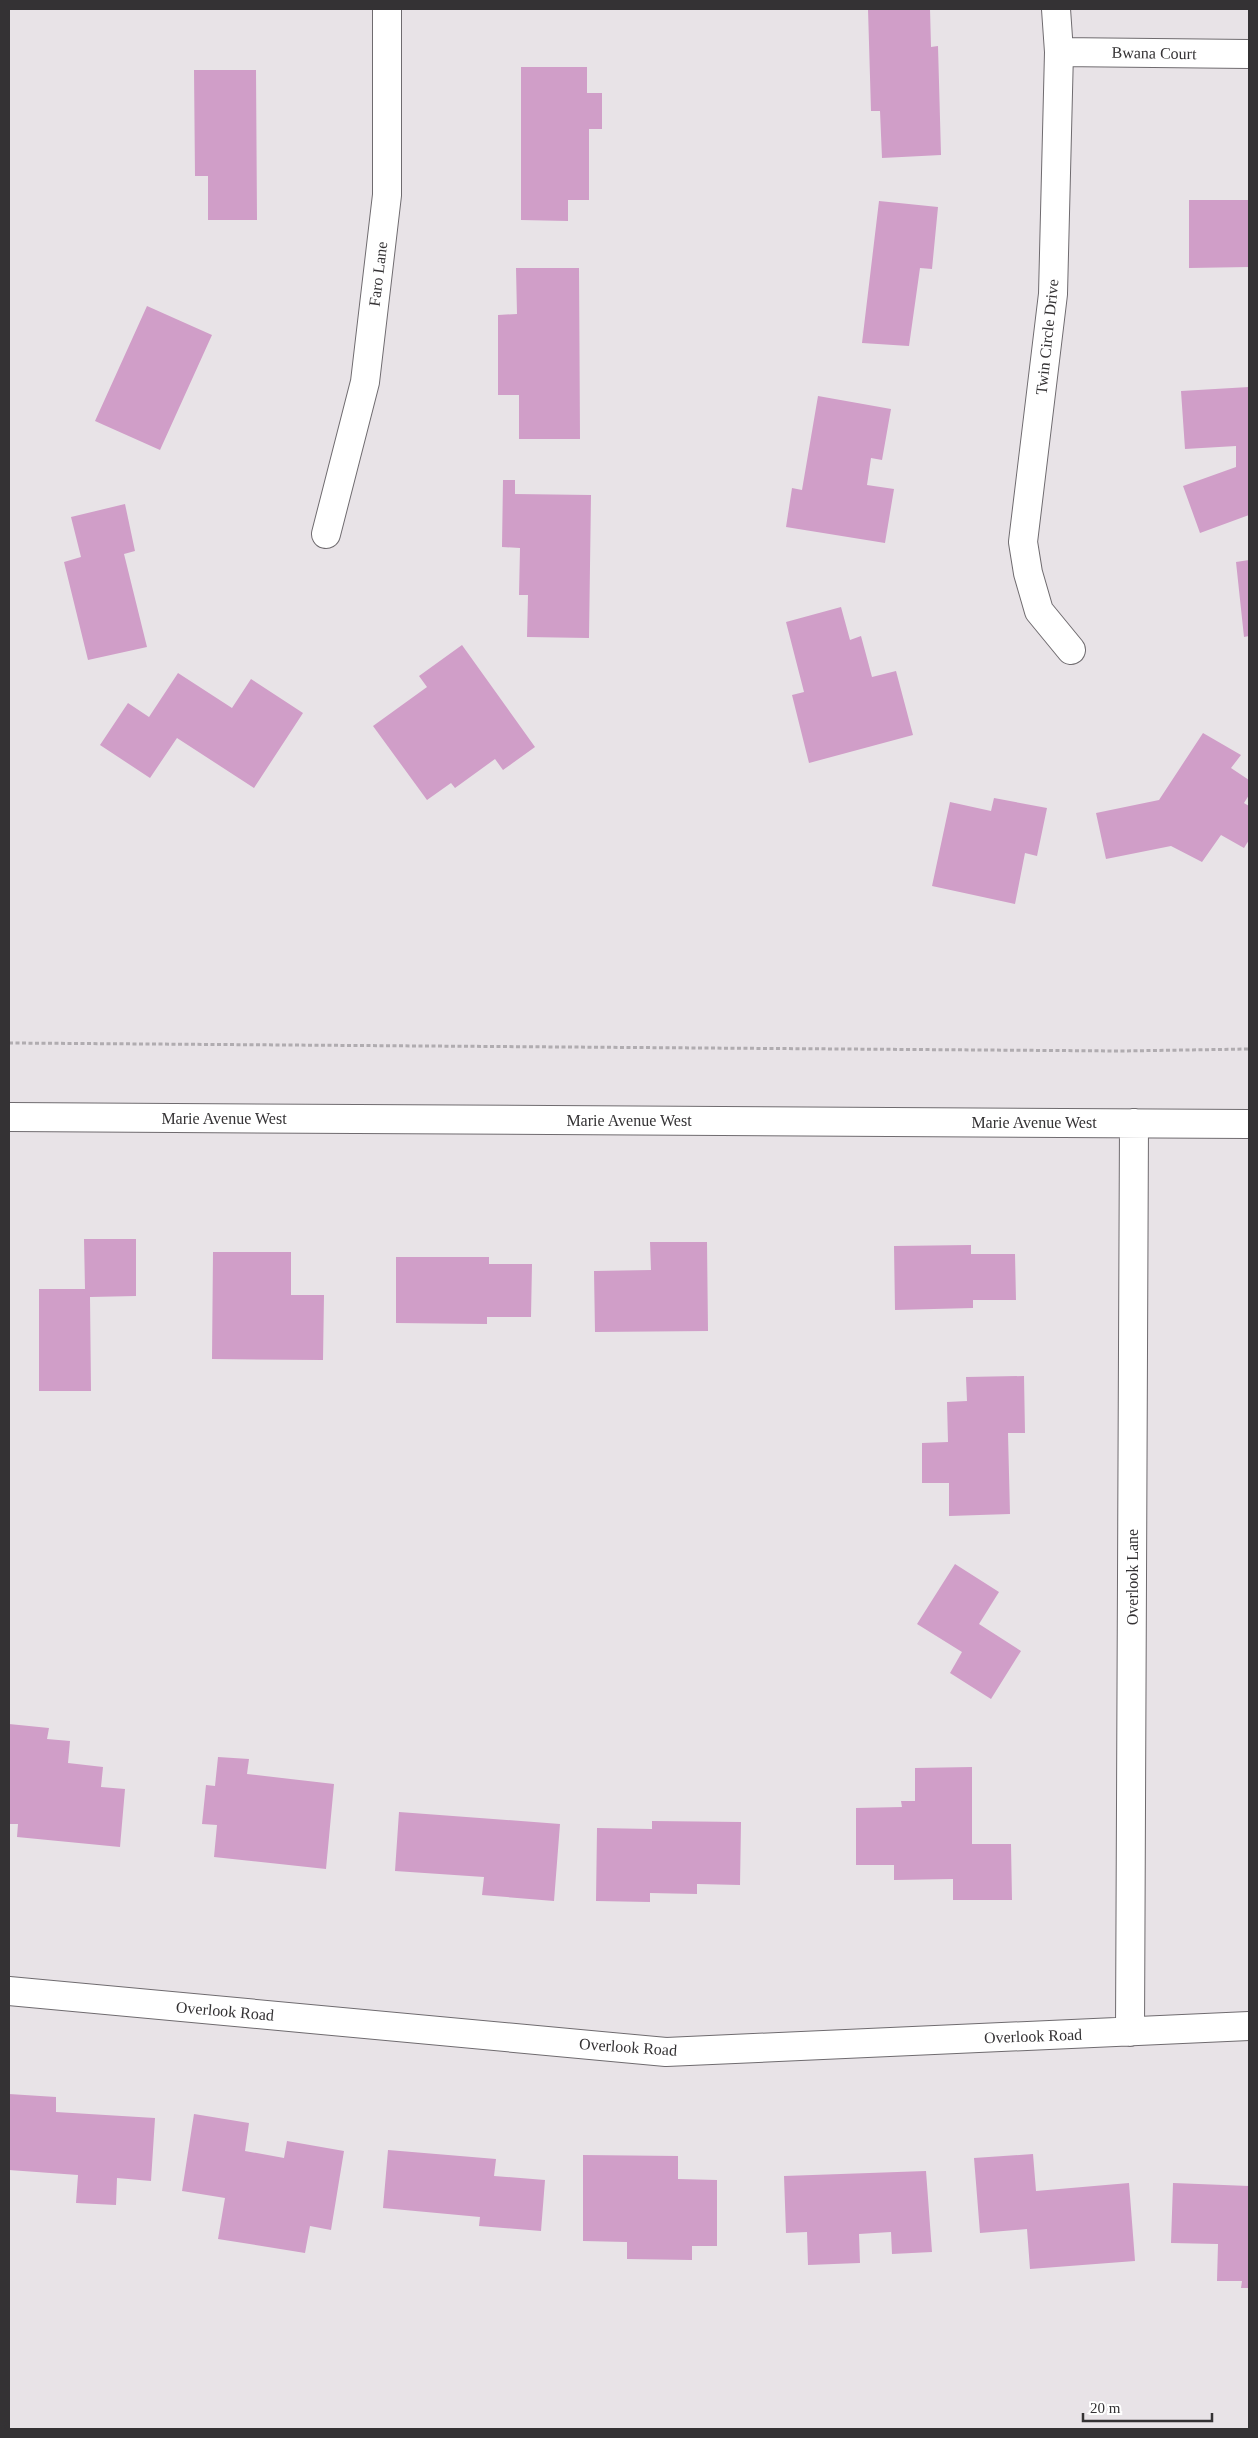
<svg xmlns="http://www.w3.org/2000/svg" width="1258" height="2438" font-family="'Times New Roman',serif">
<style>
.building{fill:#d09ec8}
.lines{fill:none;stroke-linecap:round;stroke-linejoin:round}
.minor-casing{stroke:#6f6b6f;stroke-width:30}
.path{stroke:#b0acb0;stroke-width:3;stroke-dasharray:4 2.5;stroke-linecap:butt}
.minor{stroke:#fff;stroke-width:28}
.labels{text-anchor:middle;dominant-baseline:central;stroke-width:5;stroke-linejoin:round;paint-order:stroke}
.street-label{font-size:16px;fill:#343234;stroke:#fff}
</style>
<rect width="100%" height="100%" fill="#e8e3e7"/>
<!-- building -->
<path class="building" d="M868 9H930L931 47 938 46 941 155 882 158 880 111H871Z
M521 67H587V93H602V129H589V200H568V221L521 220Z
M194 70H256L257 220H208V176H195Z
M1189 200H1249V267L1189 268Z
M879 201 938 207 932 269 920 268 909 346 862 343Z
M516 268H579L580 439H519V395H498V315L517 314Z
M147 306 212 335 160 450 95 421Z
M1249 387V515L1200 533 1183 486 1236 467V446L1185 449 1181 391Z
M818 396 891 409 882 460 871 458 867 485 894 489 885 543 786 527 792 488 802 490Z
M503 480H515V494L591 495 589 638 527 637 528 595H519L520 548 502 547Z
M125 504 135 551 124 554 147 647 88 660 64 562 81 557 71 517Z
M1249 560V636L1244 637 1236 562Z
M841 607 850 640 861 636 872 677 896 671 913 735 809 763 792 695 804 692 786 622Z
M462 645 535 747 503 770 495 759 455 788 451 783 427 800 373 726 427 687 419 676Z
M178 673 232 708 251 679 303 713 254 788 177 738 150 778 100 745 128 703 149 717Z
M1203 733 1241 755 1231 768 1249 780V795L1244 803 1249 806V840L1244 848 1221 835 1202 862 1171 846 1106 859 1096 813 1159 800Z
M994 798 1047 808 1037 856 1025 853 1015 904 932 886 950 802 991 811Z
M84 1239H136V1296L90 1297 91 1391H39V1289H85Z
M650 1242H707L708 1331 595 1332 594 1271 651 1270Z
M971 1245V1254H1015L1016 1300H973V1308L895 1310 894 1246Z
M213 1252H291V1295H324L323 1360 212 1359Z
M396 1257H489V1264H532L531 1317H487V1324L396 1323Z
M1024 1376 1025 1433H1008L1010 1514 949 1516V1483H922V1443L948 1442 947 1402 967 1401 966 1377Z
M955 1564 999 1592 979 1624 1021 1651 991 1699 950 1673 962 1652 917 1624Z
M9 1724 49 1728 47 1739 70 1741 68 1763 103 1767 101 1787 125 1789 120 1847 17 1837 18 1824H9Z
M218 1757 249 1759 247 1774 334 1784 326 1869 214 1857 217 1825 202 1824 206 1785 215 1786Z
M972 1767V1844H1011L1012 1900H953V1879L894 1880V1865H856V1808L902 1807 901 1801H915V1768Z
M399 1812 560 1824 554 1901 482 1895 484 1877 395 1871Z
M652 1821 741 1822 740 1885 697 1884V1894L650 1893V1902L596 1901 597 1828 652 1829Z
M9 2094 56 2097V2112L155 2118 151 2181 117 2178 116 2205 76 2203 78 2175 9 2170Z
M194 2114 249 2123 245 2151 284 2158 287 2141 344 2151 331 2230 310 2226 305 2253 218 2239 225 2198 182 2191Z
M388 2150 496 2159 494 2176 545 2180 541 2231 479 2226 480 2217 383 2208Z
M1033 2154 1036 2191 1129 2183 1135 2261 1030 2269 1027 2229 980 2233 974 2158Z
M583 2155 678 2156V2179L717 2180V2246H692V2260L627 2259V2242L583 2241Z
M926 2171 932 2252 892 2254 891 2232 859 2234 860 2263 808 2265 807 2232 786 2233 784 2176Z
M1173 2183 1249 2186V2288H1241L1242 2281H1217L1218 2244 1171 2243Z"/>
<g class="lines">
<defs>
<path id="minor" d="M1056 9 1059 52 1053 294 1023 542 1028 573 1039 611 1071 650
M1059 52 1249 54
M326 534 365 382 387 195V9
M9 1117 1249 1124
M9 1991 666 2052 1249 2026
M1130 2032 1134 1123"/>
</defs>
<!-- minor casing -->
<use href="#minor" class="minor-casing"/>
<!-- path -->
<path class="path" d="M9 1043 1121 1051 1249 1049"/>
<!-- minor -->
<use href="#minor" class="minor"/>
</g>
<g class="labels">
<!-- street labels -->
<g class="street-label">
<text transform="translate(1154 53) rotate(1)">Bwana Court</text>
<text transform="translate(378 274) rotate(-83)">Faro Lane</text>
<text transform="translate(1047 337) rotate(-84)">Twin Circle Drive</text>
<text x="224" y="1118">Marie Avenue West</text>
<text x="629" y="1120">Marie Avenue West</text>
<text x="1034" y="1122">Marie Avenue West</text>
<text transform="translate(1132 1577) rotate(-90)">Overlook Lane</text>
<text transform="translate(225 2011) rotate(5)">Overlook Road</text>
<text transform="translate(1033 2036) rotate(-2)">Overlook Road</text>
<text transform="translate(628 2047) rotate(4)">Overlook Road</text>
</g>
</g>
<!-- border -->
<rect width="1258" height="2438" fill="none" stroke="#343234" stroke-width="20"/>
<!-- scale -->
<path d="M1083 2413v8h129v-8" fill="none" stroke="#343234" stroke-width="2.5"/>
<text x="1090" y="2413" font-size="15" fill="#343234" stroke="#ffffff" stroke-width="4" paint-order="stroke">20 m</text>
</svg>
